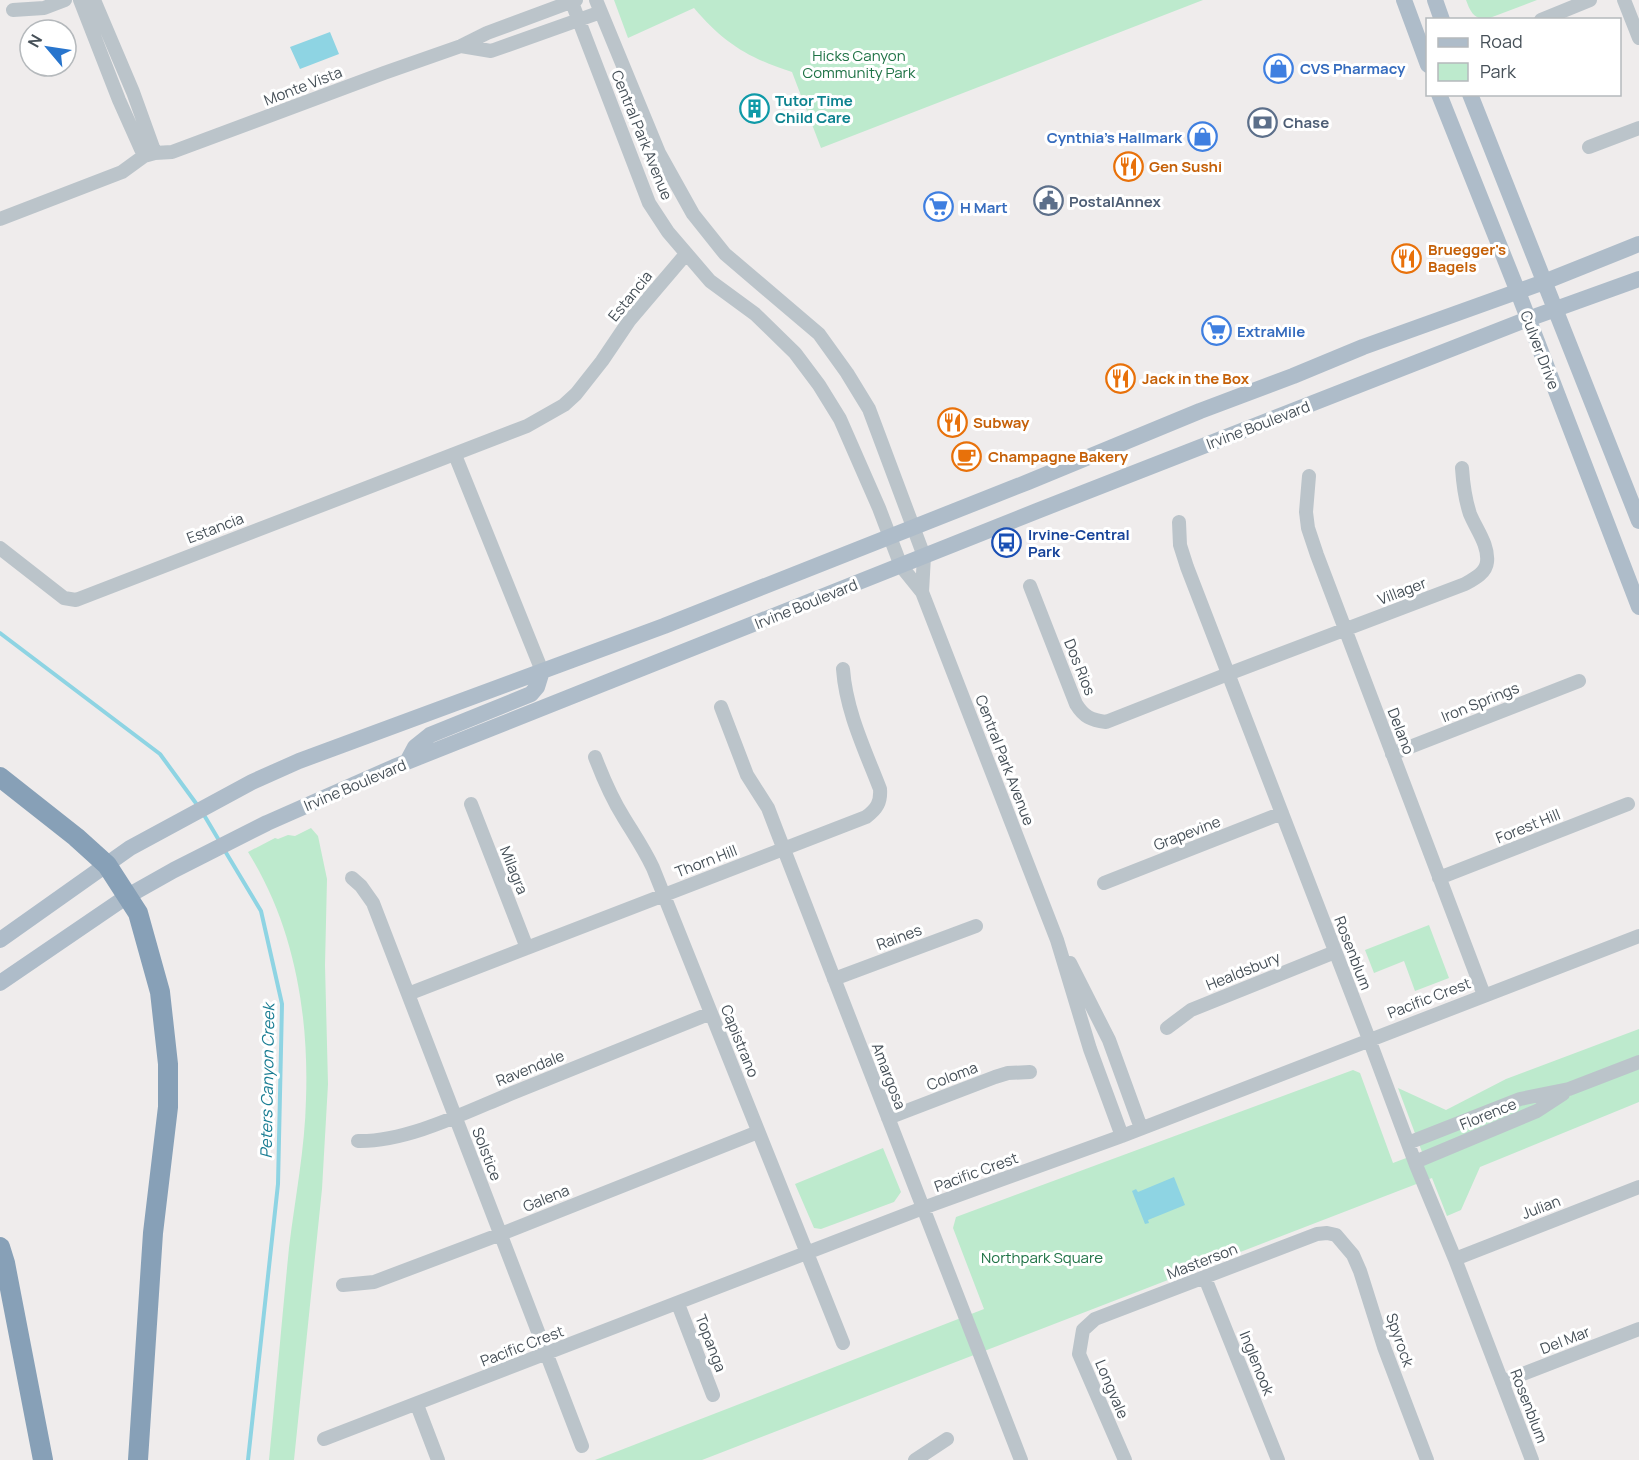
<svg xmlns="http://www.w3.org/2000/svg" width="1639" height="1460" font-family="Manrope,sans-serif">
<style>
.green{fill:#bdeacd}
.water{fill:#8ed4e3}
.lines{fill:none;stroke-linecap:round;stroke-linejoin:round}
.stream{stroke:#8ed4e3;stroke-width:4}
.minor{stroke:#bbc4ca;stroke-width:14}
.major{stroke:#aebcc9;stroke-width:16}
.highway{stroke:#87a0b7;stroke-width:20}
.labels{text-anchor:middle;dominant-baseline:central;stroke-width:6;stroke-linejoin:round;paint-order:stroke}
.park-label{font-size:15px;fill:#1e7245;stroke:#fff}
.shop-label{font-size:15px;font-weight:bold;fill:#366cbe;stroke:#fff;text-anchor:start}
.street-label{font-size:15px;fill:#465058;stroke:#fff}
.culture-label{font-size:15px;font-weight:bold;fill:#0d838f;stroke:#fff;text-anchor:start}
.service-label{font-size:15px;font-weight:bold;fill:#4e5e75;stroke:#fff;text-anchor:start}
.food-label{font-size:15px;font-weight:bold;fill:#c56008;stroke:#fff;text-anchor:start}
.transit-label{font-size:15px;font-weight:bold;fill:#164399;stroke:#fff;text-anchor:start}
.water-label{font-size:16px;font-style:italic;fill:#187c92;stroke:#fff}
</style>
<rect width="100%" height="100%" fill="#efecec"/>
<!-- green -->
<path class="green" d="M614 0H1203L821 148 792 72C748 58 724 43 694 8L628 38Z
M1466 0H1537L1487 19C1474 20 1470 11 1466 0Z
M311 828 318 836 327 879 325 965 328 1084 322 1189 294 1460H269C276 1389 282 1318 289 1248 295 1198 305 1149 306 1099 309 1014 294 925 248 852L275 838 278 839 288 835 295 836Z
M1429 925 1449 978 1415 991 1404 961 1374 973 1365 950Z
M1639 1029V1102L1480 1167 1461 1210 1447 1216 1432 1178 702 1460H595L984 1309 953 1228 956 1217 1353 1070 1360 1073 1393 1163 1422 1152 1398 1088 1446 1110 1506 1079Z
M883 1148 901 1192 894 1202 821 1229 814 1228 795 1184Z"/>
<!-- water -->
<path class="water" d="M330 32 339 54 300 69 290 47Z
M1174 1177 1185 1205 1148 1220 1149 1223 1145 1224 1132 1191 1136 1189 1138 1192Z"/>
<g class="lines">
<!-- stream -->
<path class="stream" d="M0 633 160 754 198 806
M204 815 220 842
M225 851 261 911 282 1004 278 1184 248 1460"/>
<!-- minor -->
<path class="minor" d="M80 0 119 100 144 156
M94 0 133 92 155 153
M571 0 649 203 668 232 710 281 755 314 795 353 819 385 840 419 879 508 901 566 922 592 1057 940 1090 1049 1122 1136
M596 0 659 153 693 214 725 254 819 334 847 373 869 409 924 556 922 592
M1624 0 1639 38
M13 10 44 8 65 0
M1541 20 1590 0
M461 46 491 51 601 12
M1589 147 1639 128
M0 219 122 172 144 156 155 153 172 152 384 73 461 46 487 33 576 0
M455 455 542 671
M1309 476 1306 512 1308 528 1317 555 1484 995
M1179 522 1180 545 1187 567 1369 1039 1416 1165 1455 1259 1532 1460
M0 548 64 598 76 600 527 426 564 405 576 394 602 361 629 321 686 254
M1030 586 1076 704C1084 717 1091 720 1106 722L1228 674 1465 584C1474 579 1486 573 1487 562 1489 545 1476 529 1470 514 1465 499 1463 483 1462 468
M721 707 747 775 768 808 776 829 1021 1460
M1392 754 1579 681
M595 757C603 778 612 799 624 818 635 836 644 849 653 868L843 1343
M471 804 527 948
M352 878 361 886 373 903 582 1446
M1439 878 1628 804
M1104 883 1282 813
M1070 963 1109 1040 1141 1128
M834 979 976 926
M408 994 866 817C877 809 881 802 880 789 865 750 846 711 843 669
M1167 1028 1191 1010 1335 952
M888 1118 995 1077 1008 1073 1030 1072
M358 1141C408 1142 468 1111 515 1092 580 1066 646 1039 711 1013
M1408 1143 1520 1099 1569 1089 1639 1062
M1415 1162 1537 1111 1563 1094
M1455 1259 1639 1187
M1205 1278 1278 1460
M343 1285 374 1282 501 1234 758 1132
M678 1304 713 1395
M1502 1382 1639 1329
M417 1405 438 1460
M324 1439 923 1208 1122 1136 1639 936
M915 1460 947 1439
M1125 1460 1079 1354 1083 1330 1095 1319 1317 1234 1327 1233 1336 1235 1353 1255 1360 1271 1384 1347 1427 1460"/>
<!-- major -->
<path class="major" d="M1404 0 1428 65
M1435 0 1442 20
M1439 94 1518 292 1639 607
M1470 94 1639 521
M407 762 415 747 430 735 531 694 537 687 542 671
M0 940 130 848 252 782 299 761 664 626 1028 482 1200 411 1293 376 1363 347 1544 282 1639 244
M0 983 126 897 174 870 267 823 394 767 1037 511 1528 319 1639 279"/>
<!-- highway -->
<path class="highway" d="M0 777 76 837 107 865 138 913 160 992 168 1064V1107L153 1233 138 1460
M0 1247 5 1263 43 1460"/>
</g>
<!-- icons -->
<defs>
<symbol id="shop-ring" viewBox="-11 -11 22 22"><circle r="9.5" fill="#fff" stroke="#3f7fe0" stroke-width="1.5"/><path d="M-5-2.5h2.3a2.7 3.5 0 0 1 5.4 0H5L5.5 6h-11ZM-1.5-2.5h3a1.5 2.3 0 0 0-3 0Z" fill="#3f7fe0"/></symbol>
<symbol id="building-ring" viewBox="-11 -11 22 22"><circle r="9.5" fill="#fff" stroke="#0f9aa8" stroke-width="1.5"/><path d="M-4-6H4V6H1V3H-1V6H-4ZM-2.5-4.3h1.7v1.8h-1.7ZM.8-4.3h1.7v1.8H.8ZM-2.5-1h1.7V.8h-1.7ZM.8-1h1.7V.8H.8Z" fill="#0f9aa8"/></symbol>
<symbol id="bank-ring" viewBox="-11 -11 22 22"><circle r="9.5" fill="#fff" stroke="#5c6f8a" stroke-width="1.5"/><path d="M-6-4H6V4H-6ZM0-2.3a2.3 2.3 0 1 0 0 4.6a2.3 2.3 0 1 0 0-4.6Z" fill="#5c6f8a"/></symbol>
<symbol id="restaurant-ring" viewBox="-11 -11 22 22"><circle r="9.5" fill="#fff" stroke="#e8710a" stroke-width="1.5"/><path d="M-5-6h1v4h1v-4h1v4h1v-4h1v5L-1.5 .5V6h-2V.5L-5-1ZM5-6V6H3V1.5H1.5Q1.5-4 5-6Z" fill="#e8710a"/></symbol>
<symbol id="civic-ring" viewBox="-11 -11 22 22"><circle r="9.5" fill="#fff" stroke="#5c6f8a" stroke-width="1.5"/><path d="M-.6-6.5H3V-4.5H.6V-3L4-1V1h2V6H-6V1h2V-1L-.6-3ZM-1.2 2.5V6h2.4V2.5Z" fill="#5c6f8a"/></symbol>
<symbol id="supermarket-ring" viewBox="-11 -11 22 22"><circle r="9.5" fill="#fff" stroke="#3f7fe0" stroke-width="1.5"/><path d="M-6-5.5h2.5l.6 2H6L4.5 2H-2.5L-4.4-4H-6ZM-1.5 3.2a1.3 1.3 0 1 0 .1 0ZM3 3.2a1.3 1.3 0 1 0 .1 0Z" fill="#3f7fe0"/></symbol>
<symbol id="cafe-ring" viewBox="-11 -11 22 22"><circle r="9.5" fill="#fff" stroke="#e8710a" stroke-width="1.5"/><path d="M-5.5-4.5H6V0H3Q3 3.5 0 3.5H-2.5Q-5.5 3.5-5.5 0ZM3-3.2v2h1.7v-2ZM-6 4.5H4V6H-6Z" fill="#e8710a"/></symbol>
<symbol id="bus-ring" viewBox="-11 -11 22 22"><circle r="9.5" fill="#fff" stroke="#1a4fb4" stroke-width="1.5"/><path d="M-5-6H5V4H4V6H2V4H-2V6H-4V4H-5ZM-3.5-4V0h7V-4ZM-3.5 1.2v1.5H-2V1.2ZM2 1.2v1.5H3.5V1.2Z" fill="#1a4fb4"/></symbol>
</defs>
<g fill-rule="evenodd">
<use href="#shop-ring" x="1262" y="52" width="33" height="33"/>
<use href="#building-ring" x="738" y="92" width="33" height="33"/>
<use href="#bank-ring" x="1246" y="106" width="33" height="33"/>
<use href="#shop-ring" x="1186" y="120" width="33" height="33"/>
<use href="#restaurant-ring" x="1112" y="150" width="33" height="33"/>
<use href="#civic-ring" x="1032" y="184" width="33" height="33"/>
<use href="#supermarket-ring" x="922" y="190" width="33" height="33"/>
<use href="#restaurant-ring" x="1390" y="242" width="33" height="33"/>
<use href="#supermarket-ring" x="1200" y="314" width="33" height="33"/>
<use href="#restaurant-ring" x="1104" y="362" width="33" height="33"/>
<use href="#restaurant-ring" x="936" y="406" width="33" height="33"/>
<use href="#cafe-ring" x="950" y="440" width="33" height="33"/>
<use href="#bus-ring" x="990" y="526" width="33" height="33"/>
</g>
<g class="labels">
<!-- park labels -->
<g class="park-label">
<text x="859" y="55">Hicks Canyon<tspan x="859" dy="17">Community Park</tspan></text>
<text x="1042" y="1257">Northpark Square</text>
</g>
<!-- shop labels -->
<g class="shop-label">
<text x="1300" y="68">CVS Pharmacy</text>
<text x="1182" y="137" text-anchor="end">Cynthia's Hallmark</text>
<text x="960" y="207">H Mart</text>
<text x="1237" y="331">ExtraMile</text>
</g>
<!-- street labels -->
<g class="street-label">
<text transform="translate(303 86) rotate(-21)">Monte Vista</text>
<text transform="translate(642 135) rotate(68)">Central Park Avenue</text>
<text transform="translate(630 296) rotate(-51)">Estancia</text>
<text transform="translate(1540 350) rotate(69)">Culver Drive</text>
<text transform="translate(1258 425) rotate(-21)">Irvine Boulevard</text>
<text transform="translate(215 528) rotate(-21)">Estancia</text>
<text transform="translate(1402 591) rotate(-21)">Villager</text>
<text transform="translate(806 604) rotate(-22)">Irvine Boulevard</text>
<text transform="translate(1080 667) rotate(68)">Dos Rios</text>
<text transform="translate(1480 702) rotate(-22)">Iron Springs</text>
<text transform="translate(1401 731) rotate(69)">Delano</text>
<text transform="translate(1005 760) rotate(69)">Central Park Avenue</text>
<text transform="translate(355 785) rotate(-23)">Irvine Boulevard</text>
<text transform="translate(1528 826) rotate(-22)">Forest Hill</text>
<text transform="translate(1187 833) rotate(-21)">Grapevine</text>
<text transform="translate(706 861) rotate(-21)">Thorn Hill</text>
<text transform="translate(514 870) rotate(68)">Milagra</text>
<text transform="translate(899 937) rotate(-20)">Raines</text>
<text transform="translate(1353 953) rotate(69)">Rosenblum</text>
<text transform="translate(1243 971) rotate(-22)">Healdsbury</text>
<text transform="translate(1429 998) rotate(-21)">Pacific Crest</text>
<text transform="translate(740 1041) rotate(68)">Capistrano</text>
<text transform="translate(530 1068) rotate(-22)">Ravendale</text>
<text transform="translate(889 1076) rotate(69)">Amargosa</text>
<text transform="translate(952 1076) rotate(-21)">Coloma</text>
<text transform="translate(1488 1114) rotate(-22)">Florence</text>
<text transform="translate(487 1154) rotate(69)">Solstice</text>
<text transform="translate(976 1172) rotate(-20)">Pacific Crest</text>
<text transform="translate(546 1198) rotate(-22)">Galena</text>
<text transform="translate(1541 1207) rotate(-21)">Julian</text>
<text transform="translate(1202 1261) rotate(-21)">Masterson</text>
<text transform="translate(1400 1340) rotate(71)">Spyrock</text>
<text transform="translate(1565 1340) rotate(-21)">Del Mar</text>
<text transform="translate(711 1343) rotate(69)">Topanga</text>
<text transform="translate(522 1346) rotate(-21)">Pacific Crest</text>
<text transform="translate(1257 1363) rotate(68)">Inglenook</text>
<text transform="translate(1112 1389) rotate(67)">Longvale</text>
<text transform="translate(1529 1406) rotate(69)">Rosenblum</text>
</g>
<!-- culture labels -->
<g class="culture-label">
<text x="775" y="100">Tutor Time<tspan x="775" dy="17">Child Care</tspan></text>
</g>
<!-- service labels -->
<g class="service-label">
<text x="1283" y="122">Chase</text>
<text x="1069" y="201">PostalAnnex</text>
</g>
<!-- food labels -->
<g class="food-label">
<text x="1149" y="166">Gen Sushi</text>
<text x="1428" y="249">Bruegger's<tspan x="1428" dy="17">Bagels</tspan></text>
<text x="1142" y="378">Jack in the Box</text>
<text x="973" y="422">Subway</text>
<text x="988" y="456">Champagne Bakery</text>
</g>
<!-- transit labels -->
<g class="transit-label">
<text x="1028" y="534">Irvine-Central<tspan x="1028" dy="17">Park</tspan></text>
</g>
<!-- water labels -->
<g class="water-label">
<text transform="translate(267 1081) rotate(-89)">Peters Canyon Creek</text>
</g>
</g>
<!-- legend -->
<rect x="1426" y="18" width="195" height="78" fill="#ffffff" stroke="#b5b9bc" stroke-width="1.5"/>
<rect x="1438" y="38" width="30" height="9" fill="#aebcc9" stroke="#b5b9bc" stroke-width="1.5"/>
<text x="1480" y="48" font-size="18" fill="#465058">Road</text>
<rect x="1438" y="63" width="30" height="18" fill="#bdeacd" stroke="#b5b9bc" stroke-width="1.5"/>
<text x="1480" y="78" font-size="18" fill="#465058">Park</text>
<!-- north arrow -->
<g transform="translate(48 48) rotate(299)"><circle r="28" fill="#ffffff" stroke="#b5b9bc" stroke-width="1.5"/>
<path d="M0-4.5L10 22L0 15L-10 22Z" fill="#2875cd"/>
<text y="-9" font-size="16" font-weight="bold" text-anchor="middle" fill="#465058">N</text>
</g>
</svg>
